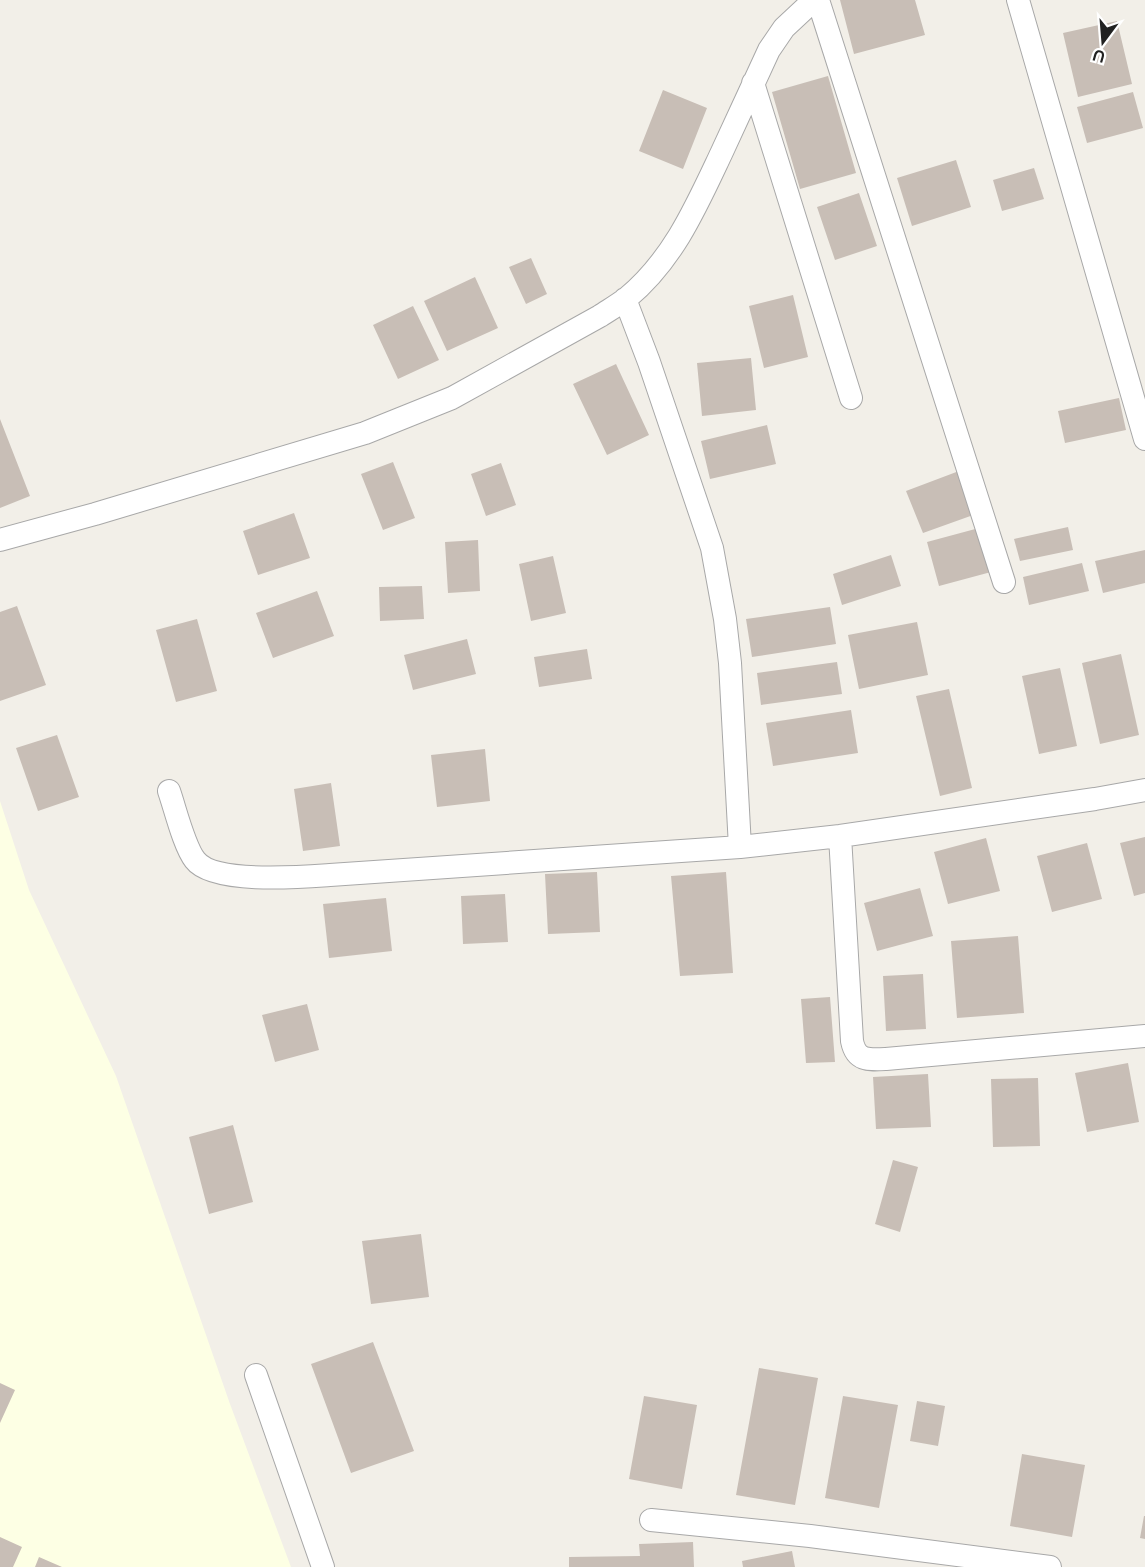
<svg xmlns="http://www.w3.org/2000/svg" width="1145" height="1567" font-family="Raleway,sans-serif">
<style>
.education{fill:#fdffe4}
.building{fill:#c8beb6}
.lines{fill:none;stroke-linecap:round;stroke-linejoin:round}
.minor-casing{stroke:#a8a8a8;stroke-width:24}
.minor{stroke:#fff;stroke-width:22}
</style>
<rect width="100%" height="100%" fill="#f2efe8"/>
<!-- education -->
<path class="education" d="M0 801 29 890 116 1076 230 1404 291 1567H0Z"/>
<!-- building -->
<path class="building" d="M840 0H915L925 35 854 54Z
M1117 21 1132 84 1078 97 1063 33Z
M828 76 856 173 800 189 772 92Z
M663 90 707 108 683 169 639 151Z
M1133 92 1143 128 1087 143 1077 107Z
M956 160 971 207 912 226 897 178Z
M1034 168 1044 199 1002 211 993 180Z
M859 193 877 246 835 260 817 207Z
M531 258 547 294 526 304 509 267Z
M475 277 498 328 447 351 424 301Z
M793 295 808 357 764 368 749 306Z
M413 306 439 360 398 379 373 325Z
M751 358 756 410 702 416 697 363Z
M616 364 649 435 607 455 573 384Z
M1119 398 1126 430 1065 443 1058 411Z
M0 419 30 496 0 508Z
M767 425 776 464 710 479 701 441Z
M393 462 415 518 383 530 361 474Z
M501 463 516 505 486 516 471 474Z
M959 471 976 514 923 533 906 491Z
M294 513 310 558 258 575 243 531Z
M1068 527 1073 550 1020 561 1014 539Z
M979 528 991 572 939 586 927 542Z
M478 540 480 591 448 593 445 542Z
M1145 550V583L1103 593 1095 561Z
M891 555 901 586 842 605 833 574Z
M553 556 566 613 531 621 519 564Z
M1082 563 1089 591 1029 605 1023 577Z
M422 586 424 619 380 621 379 587Z
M317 591 334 636 273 658 256 613Z
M17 606 46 685 0 701V612Z
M830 607 836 644 752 657 746 619Z
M197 619 217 691 176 702 156 630Z
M917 622 928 675 859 689 848 635Z
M467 639 476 674 413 690 404 655Z
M587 649 592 679 539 687 534 657Z
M1121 654 1139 735 1100 744 1082 663Z
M837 662 842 694 761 705 757 673Z
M1060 668 1077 746 1039 754 1022 676Z
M949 689 972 788 940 796 916 696Z
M851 710 858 753 773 766 766 723Z
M57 735 79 797 38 811 16 748Z
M485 749 490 801 437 807 431 755Z
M331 783 340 846 303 851 294 789Z
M1145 837V893L1134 896 1120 843Z
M986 838 1000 891 948 904 934 852Z
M1087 843 1102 899 1052 912 1037 856Z
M597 872 600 932 548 934 545 874Z
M726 872 733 973 680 976 671 876Z
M920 888 933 936 877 951 864 903Z
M505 894 508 942 463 944 461 896Z
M386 898 392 951 329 958 323 904Z
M1018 936 1024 1013 957 1018 951 941Z
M923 974 926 1029 886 1031 883 976Z
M830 997 835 1062 806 1063 801 999Z
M307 1004 319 1050 275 1062 262 1015Z
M1128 1063 1139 1122 1087 1132 1075 1073Z
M928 1074 931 1127 876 1129 873 1077Z
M1038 1078 1040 1146 993 1147 991 1079Z
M233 1125 253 1202 209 1214 189 1137Z
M893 1160 918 1167 900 1232 875 1224Z
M421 1234 429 1297 371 1304 362 1241Z
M373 1342 414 1451 351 1473 311 1364Z
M759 1368 818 1378 795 1505 736 1495Z
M0 1383 15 1390 0 1423Z
M644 1396 697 1405 682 1489 629 1479Z
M843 1396 898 1405 879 1508 825 1498Z
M917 1401 945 1406 938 1446 910 1441Z
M1022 1454 1085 1465 1072 1537 1010 1526Z
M1144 1516H1145V1539L1140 1538Z
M0 1537 22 1547 13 1567H0Z
M693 1542 694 1567H569V1557L640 1556 639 1544Z
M792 1551 795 1567H743L742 1561Z
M39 1557 62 1567H35Z"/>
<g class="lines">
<defs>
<path id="minor" d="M818 0 1004 582
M1018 0 1145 439
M753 83 851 398
M625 299 649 362 712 548 725 619 730 663 740 847 840 836 1095 799 1145 790
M0 540 95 514 365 433 452 398 600 316C609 310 618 305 627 298 673 260 696 207 721 154 737 119 753 85 769 50L784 28 814 0
M169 791C175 808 184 846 195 860 213 884 301 877 330 875L740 847
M840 836 852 1041C856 1061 868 1060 886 1059L1145 1036
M256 1375 323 1567
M651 1520 810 1536 1050 1567"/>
</defs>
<!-- minor casing -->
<use href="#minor" class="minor-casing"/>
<!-- minor -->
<use href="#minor" class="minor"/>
</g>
<!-- north arrow -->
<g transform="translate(1103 42) rotate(196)" stroke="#ffffff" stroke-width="4.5" paint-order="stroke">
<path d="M0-4.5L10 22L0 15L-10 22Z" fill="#212121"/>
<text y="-9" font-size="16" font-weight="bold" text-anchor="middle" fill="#212121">U</text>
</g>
</svg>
